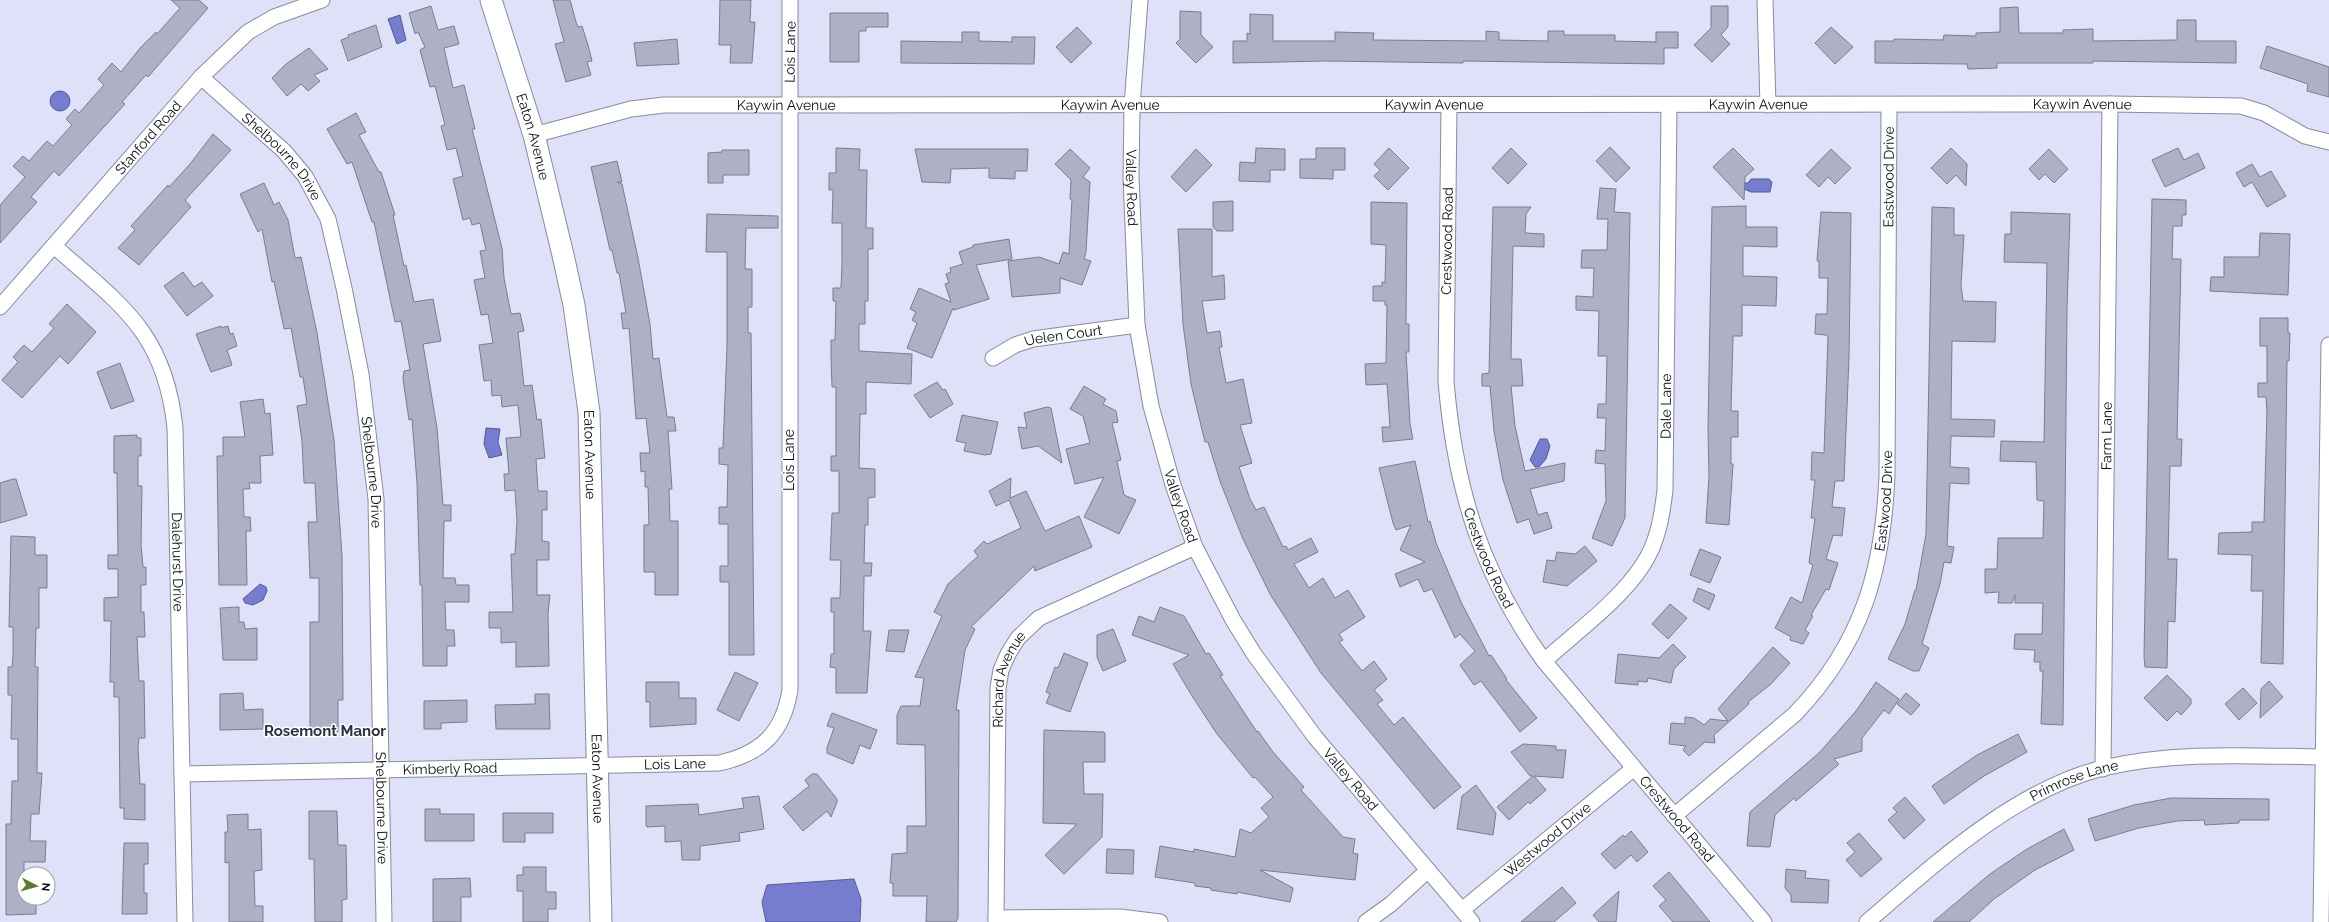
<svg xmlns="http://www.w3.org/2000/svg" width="2329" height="922" font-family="Raleway,sans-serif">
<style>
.water{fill:#767dce;stroke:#565b96}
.building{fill:#aeb1c6;stroke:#7a7d91}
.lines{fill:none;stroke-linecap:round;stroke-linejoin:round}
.street-casing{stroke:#888b9e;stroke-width:17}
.secondary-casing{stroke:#888b9e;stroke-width:23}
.street{stroke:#fff;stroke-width:15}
.secondary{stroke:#fff;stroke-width:21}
.labels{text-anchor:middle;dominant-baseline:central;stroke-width:3;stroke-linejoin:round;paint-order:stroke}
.street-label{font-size:14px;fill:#0c0d14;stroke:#fff}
.neighbourhood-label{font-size:15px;font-weight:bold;fill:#2e3040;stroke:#fff}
</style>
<rect width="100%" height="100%" fill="#dee1f7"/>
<!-- water -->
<path class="water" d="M400 15 406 40 397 44 388 19Z
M50 101a10 10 0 1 1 20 0a10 10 0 1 1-20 0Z
M1751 179H1769L1772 182 1770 192H1751L1744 189V183H1748Z
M486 428 500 429 498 442 502 455 489 458 484 444Z
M1540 439H1547L1550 446 1546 459 1539 467H1535L1530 460Z
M260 584 266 587 267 591 263 600 253 605 245 603 243 599Z
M854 879 861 899 860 922H766L762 902 767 885Z"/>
<!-- building -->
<path class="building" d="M171 0H199L208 8 148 77 146 75 122 102 125 104 59 176 54 171 31 197 37 202 0 243V205L25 177 13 166 23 156 29 161 47 141 53 146 72 125 66 119 75 109 79 113 104 85 98 79 112 63 121 72 141 47 156 32 157 34 180 8Z
M553 0H570L576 22 578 27 582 26 588 45 592 61 587 62 591 75 566 82 555 44 564 42Z
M720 0H751L750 22H755L752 63H730L731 45H719Z
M431 6 438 30 454 26 459 44 444 48 453 88 464 85 475 129H472L502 248 504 278 511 314 520 313 524 331 518 332 524 386 532 385 537 420 541 419 545 458 536 459 538 491H547V510H542V541L549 542V560H537V595H550L548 613 549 666 516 667V642L501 643V628H489V612H513L511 554H515L517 521 515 490 505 491 504 474H509L506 438 521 437 518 405 502 407 501 395 492 396 491 380 484 381 479 345 493 343 488 314 481 315 474 280 485 278 480 251 486 250 480 223 472 225 470 218 463 220 453 179 463 176 456 148 447 150 441 126 445 125 435 86 430 87 420 50 425 47 418 32 415 34 409 13Z
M1711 6H1728V27L1721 35 1730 44 1712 62 1694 45 1711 28Z
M2018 7 2019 33H2063V30L2093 29V41L2177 40V20H2196V41H2236V63L2093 61V63H1997V68L1968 69 1967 64 1875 63V41H1894V39L1943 40 1944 35 1976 36V33L2000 32V8Z
M1180 11 1201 12V35L1213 47 1196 63 1176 43 1180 39Z
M830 13H888V27H866V31H859V62H830Z
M1250 14 1273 15V41H1335V32L1374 33 1373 40 1486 41V31L1499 32V40L1548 41V31H1564V35H1615V41L1656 42V32H1678V48H1664V64L1463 61V63L1326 61 1233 63V41H1247V33L1250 34Z
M376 25 382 47 348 61 341 40 349 37 348 35Z
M1077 27 1092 43 1071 63 1056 47Z
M1831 27 1853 47 1835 64 1815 43Z
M962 32H979V41L1012 42V37H1035L1034 64 901 63V41L962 42Z
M677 39 679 64 637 66 634 43Z
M2267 46 2329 67V97L2307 91 2308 84 2260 68Z
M309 48 328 69 314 75 320 81 308 91 301 84 287 96 272 78 286 64Z
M356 113 366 132 359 135 379 172H381L395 215H393L404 266 406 265 414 302 433 299 441 341 423 344 437 428 443 505H451V521H444L443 578H455L456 585H469V602H445L446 630H454L455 646H447V666H423L422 585H420L417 483 412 419 409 420 403 379 404 371 410 370 401 321 395 322 374 222H372L352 162 347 164 327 129Z
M213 134 231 150 185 200 191 207 139 265 118 248 135 230 131 226 168 185 169 187 190 164Z
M1610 147 1630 168 1616 182 1596 161Z
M836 148 860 149 859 170H867L866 228H873V249H868V301H865V324H859V351L912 354 911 384 866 382V414H860L859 468 875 469V497L868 498V525H865L864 563H872L871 576H864V582L863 631H871L867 693H836V668L830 667 831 654H834V612H831V598H840L841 560H830L832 513H839V471H831V456H836V387H832L831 358V340H835L836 301H833V288H841L842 263V223H832L833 190H829V173H836Z
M1256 148 1285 149V170H1270V182L1239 181 1240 162 1255 163Z
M1316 148H1345V170H1333V179L1300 178V159H1316Z
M1389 148 1409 168 1388 190 1374 176 1380 170 1374 164Z
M1511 148 1527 164 1508 184 1492 168Z
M1733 148 1754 169 1745 177 1744 200 1713 167Z
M1951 148 1967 164 1966 186 1956 175 1947 184 1931 168Z
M2178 148 2184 160 2198 153 2205 168 2165 187 2152 160Z
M915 149H1028L1027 171H1015V179L989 178V168L951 169 950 183 922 182Z
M1070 149 1090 168 1083 177 1090 182 1086 252 1084 259 1091 261 1082 285 1060 278V293L1012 297 1008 261 1039 257 1059 264 1063 252 1069 254 1072 199H1070L1071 180 1055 164Z
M1196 149 1212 165 1186 192 1171 177Z
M1831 149 1851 168 1835 184 1828 177 1819 187 1806 175Z
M2049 149 2068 169 2054 183 2045 174 2039 180 2029 169Z
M722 150H749V175H723V183H708V153L722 152Z
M617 161 622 182H617L622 184 638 258 650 324 653 359 659 358 667 417H674L676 431H668L672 489H669L670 521H678V595H655V572H644V525H649L648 487H645V471L641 472 640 453H650L646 418 636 419 629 328 623 329 621 313H626L619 273H617L612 250H610L591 167Z
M2252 164 2260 177 2271 171 2286 196 2267 207 2252 182 2244 187 2236 173Z
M264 183 274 205 279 202 288 220 295 258 301 257 317 333 334 440 342 556 343 700H338V732H310V622H319V578H310L308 522H317L315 483H304L302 441 297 406 307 404 303 377H300L291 328 284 329 274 281 272 282 262 229 258 232 240 194Z
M1600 188 1616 189 1614 212 1630 213 1625 518 1612 546 1592 538 1606 501 1605 464 1595 463 1596 450 1605 451 1606 418H1597L1598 404H1606L1607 356H1598L1599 311 1576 310V296L1593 297 1594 268H1581L1582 250H1607L1608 219H1597Z
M2152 199 2186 200V215H2182V226H2173L2172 259H2181L2177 439H2182L2181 466H2170L2168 559H2177L2175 622 2168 621 2167 668 2145 667 2144 657Z
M1233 201V231H1217L1213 227V202Z
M1371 202 1407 203 1406 324H1409V352H1406L1410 424 1413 439 1383 442 1382 427H1390L1387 384 1366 385 1365 364 1386 363 1387 305H1385V301H1373V286H1382V282L1385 283 1386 245 1371 244Z
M1746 206V227H1777V247L1743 246V276L1777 277 1776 306 1742 305V336H1733L1731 411H1738V437H1731V464H1733L1729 525 1706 523 1709 476 1708 428 1712 207Z
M1493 207H1531L1526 214 1525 233 1544 234V247L1513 246 1511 359H1521L1523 386H1511L1515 426 1525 471 1565 463 1564 481 1530 489 1538 515 1547 512 1552 528 1534 534 1529 519 1517 523 1503 480 1494 431 1490 386H1482V374L1489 373Z
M1932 207 1954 208V235H1964L1961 285 1963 301 1996 302 1995 342 1952 341 1951 419 1995 420 1994 437 1951 436 1950 467 1969 468V484L1950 483 1947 546 1954 547 1951 563 1944 562 1940 584 1922 644 1929 648 1919 671H1913L1888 659 1905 624 1915 590H1916L1926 534Z
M1821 212 1851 213 1849 357 1844 481H1835L1832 507 1845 508 1842 536 1833 535 1826 559 1838 563 1829 590 1826 589 1811 615 1813 616 1805 630 1809 633 1803 644 1790 640 1791 637 1775 628 1791 597 1802 603 1813 565 1809 563 1815 518H1811L1815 480H1811L1812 452 1824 453 1828 337 1826 335 1815 334 1816 314H1827L1828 278H1819V261H1817Z
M2011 212 2070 214 2067 308 2063 725 2041 724 2043 671H2040V662H2034L2035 650 2014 649 2015 634H2042L2043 603H2015V595L2012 603H1998L1999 592 1985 593V569H1997L1998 538H2043L2044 501 2037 500 2036 462 2000 461 2001 441 2044 442 2047 263 2004 262 2005 234H2011Z
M707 214 778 216V228H746L745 269H752V307H748V333H751L754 655H729V582H720V566H728V524H719V507H727L728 465 719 464V448H723L727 347V252H706Z
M1178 229H1212V277L1224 275 1225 299 1202 301 1207 333 1220 331 1222 347H1219L1226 383 1243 379 1252 423 1240 425 1252 463 1239 467 1250 499 1256 510 1264 507 1283 547 1286 546 1288 550 1311 538 1318 552 1294 564 1309 588 1323 578 1335 598 1348 590 1365 617 1339 634 1343 640 1339 642 1362 671 1374 661 1387 679 1374 690 1383 700 1377 704 1394 725 1403 717 1461 787 1434 809 1321 673 1270 594 1243 539 1221 484 1208 442H1205L1191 384 1183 324Z
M2260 233 2290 234 2288 295 2210 291 2211 277H2224V257H2259Z
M1009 239 1012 259 976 265 989 299 954 310 953 308 932 358 907 348 917 323 912 320 916 312 910 309 919 288 951 302 945 284 949 283 946 274 951 272 950 268 963 264 959 252 973 247V245Z
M183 272 194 287 202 282 213 296 187 316 164 286Z
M67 304 96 332 68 364 60 356 22 398 2 380 18 362 13 357 24 345 32 352 54 328 49 324Z
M2260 318H2288V333H2290L2289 361H2287L2283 664 2261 663 2263 591H2251L2252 555 2218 554 2219 533 2252 532V522H2264L2267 411 2266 397H2258V383H2267V346H2260Z
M221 326V328L228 326 230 334 233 333 237 346 227 350 232 365 211 372 196 334Z
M120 363 134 401 111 409 97 372Z
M937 382 943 390 945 389 953 404 930 418 914 395Z
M1084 386 1106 399 1103 404 1116 411 1118 422 1112 423 1121 460 1117 461 1124 495 1136 500 1119 534 1084 517 1104 477 1075 484 1066 449 1090 443 1083 416 1070 409Z
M263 399 265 414 270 413 273 455 260 456 261 483H249L250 489H243L244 517H250L251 531H246L247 585H219L217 456H223V437H245L240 402Z
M1047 407 1051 408 1062 463 1038 446 1022 449 1018 427 1027 428 1024 413Z
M962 415 998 422 991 454 985 455 964 451 966 443 956 441Z
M137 435V438H141V456H138V486H142L141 545 143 567H146V585H141V612H144L145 637H137L139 681H144L145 738H139L138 748 140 784H145V820L124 819V808H120L119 697H114V682H110L111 621H104V598L118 597V569H108V555H118L117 473H114V436Z
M1415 461 1428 522 1430 521 1436 543 1461 602 1489 656 1491 655 1507 679 1506 680 1537 718 1520 732 1481 681 1474 685 1460 665 1475 651 1460 634 1455 638 1432 589 1424 592 1418 579 1400 587 1395 574 1425 562 1400 550 1411 525 1396 530 1393 523 1379 468Z
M1011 478 1010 498 1026 491 1045 531 1079 516 1092 547 1035 571 1034 566 971 627 975 629 965 650 956 710H959L958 918 956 922H926L927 896H893V883H890L892 854 907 853V826H926L925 745 897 744V715L901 706H920L924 678 915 677 942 616 934 612 948 584 978 556 974 551 984 541 987 544 1021 528 1009 500 996 506 989 491Z
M13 479H16L27 515 0 523V483Z
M11 536 35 537V555H47V588H39V628H36L35 667H38L37 773H42L39 814H31L30 841H46L45 862H24V898H31V901H36V914L6 915V824H11L12 781H18V739H11L12 695H8V667H12L13 656V627H9Z
M1585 546 1597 561 1567 586 1543 582 1547 560 1555 561 1557 552 1575 554Z
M1700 549 1721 557 1710 583 1690 575Z
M1698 588 1715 595 1709 610 1693 601Z
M1670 604 1687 618 1668 639 1652 624Z
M239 607V622H244L245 629 257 628V660H223L220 608Z
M1160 607 1184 616 1206 654 1209 653 1223 675 1220 676 1257 732 1258 731 1273 752 1304 787 1301 790 1343 837 1355 839 1353 853 1358 854 1355 880 1260 870 1293 888 1290 902 1237 892V894L1211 890V888L1195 886V883L1155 877 1160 846 1194 852V849L1235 857 1240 829 1251 833 1269 817 1261 808 1273 797 1255 777 1253 778 1217 734 1192 696 1173 664 1189 655 1132 635 1139 616 1154 622Z
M1113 629 1126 661 1103 671 1097 657V635Z
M889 630H909L904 652 886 651Z
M1673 644 1686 657 1674 669 1671 683 1648 678 1647 682 1638 681V685L1615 683 1618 654 1659 658Z
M1773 647 1790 663 1771 684 1748 702 1749 704 1714 735 1715 743 1705 742 1689 756 1683 750 1686 746 1669 744 1671 723 1685 724V717L1694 718 1704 725 1710 719 1728 721 1718 709Z
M1064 653 1088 663 1070 712 1046 703 1050 694 1046 692 1055 667 1058 668Z
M735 672 758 683 739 721 717 710Z
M2167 675 2191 699V704L2181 715 2177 711 2167 721 2144 698Z
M2269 681 2283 697 2260 718 2261 689Z
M646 682H679V698H696V724L650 727V702H646Z
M1876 682 1899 699 1889 714 1884 710 1862 738V751L1834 759 1839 764 1796 801 1794 798 1775 815 1770 847 1747 846 1750 812 1819 753 1856 711Z
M2243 688 2257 703 2239 720 2225 704Z
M243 693 244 710 263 709V729L220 730V694Z
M1906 693 1920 705 1911 715 1897 704Z
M535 694H549L550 729H496L495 705 535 704Z
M467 700V722L441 723V729H424V701Z
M832 713 877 730 870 749 860 745 853 764 827 753V748L834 728 827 726Z
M1044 730 1104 732 1105 734V762H1083L1084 794H1103L1102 837 1064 874 1045 855 1077 824 1043 823Z
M2018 734 2027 752 1984 776 1944 804 1932 786 1977 755Z
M1523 744 1556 746V750H1566L1563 778 1534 776 1546 790 1530 804 1528 802 1509 820 1497 807 1533 776H1530L1511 752Z
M812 774H817L837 799V802L831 817 827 811 803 831 783 807 809 786 805 780Z
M1476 785 1496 813 1493 835 1457 829 1462 796Z
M759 796 764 829 739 833 740 841 700 846V860H682L681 841 665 842V826L647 827 646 825V806L698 804 699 815 744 808 742 798Z
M1905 797 1925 820 1904 839 1888 820 1897 812 1893 808Z
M2171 798 2269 799V820H2239V823L2205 825 2204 820 2177 821 2139 828 2095 841 2088 819 2134 805Z
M425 809H440V814H474V841H425Z
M309 811H337L338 845H346L347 899 342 900V922H315L314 859H309Z
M503 813H553V833H525V842H503Z
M248 814V830L261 829 262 870 254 871 255 906H263V922H229V862L225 863V832H228L227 815Z
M2064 829 2074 850 2035 870 1994 899 1969 922H1933L1990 874 2027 849Z
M1631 831 1648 852 1637 862 1631 855 1615 869 1601 854 1623 835 1625 837Z
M1859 833 1882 859 1861 877 1846 860 1855 852 1847 843Z
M124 843H148V864H144V893H147V914H122Z
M1107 849 1134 850 1133 874 1106 873Z
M523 867H546V892H556V909H548V922H523V891H517V875H523Z
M1786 869 1806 871 1805 878 1829 880 1828 903 1791 902V895L1785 888Z
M1669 872 1689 896 1710 922H1673L1659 906 1666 900 1653 886Z
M470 878 471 897H461V922H433V879Z
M1562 887 1576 903 1554 922H1521Z
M1619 891 1616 922H1599L1593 915Z"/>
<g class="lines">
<defs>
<g id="street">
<path id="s1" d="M1140 0 1132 106 1131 177 1137 325 1151 406 1173 485 1195 547 1233 620 1254 654 1315 737 1472 922"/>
<path d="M1765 0 1768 105"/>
<path id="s2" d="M201 77 284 151 305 176 328 219 344 288 361 374 376 499 384 922"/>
<path id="s3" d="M1449 105 1446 381C1455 489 1481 573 1544 661L1764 922"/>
<path id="s4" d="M534 135 631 109 664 105 2110 104 2241 106 2264 113 2305 136 2329 142"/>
<path id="s5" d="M54 246C121 305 165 332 175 428L185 922"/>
<path id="s6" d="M0 307 201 77 248 32 274 17 322 0"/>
<path id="s7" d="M993 358 1015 345 1033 339 1137 325"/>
<path id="s8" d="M1544 661C1576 632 1621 600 1644 563 1658 541 1662 516 1665 490L1669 105"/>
<path id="s9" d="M2103 769 2110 104"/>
<path id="s10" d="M182 774 719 763C761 754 783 733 790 690V0"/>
<path id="s11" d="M1674 816 1795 714C1862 644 1883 571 1887 476L1889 105"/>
<path id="s12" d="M1462 910 1634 768"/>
<path d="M996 918 1120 917 1160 922"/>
<path id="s13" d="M996 922 998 688 1001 670 1008 654 1018 638 1039 618 1195 547"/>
<path d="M1366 922 1391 904 1428 870"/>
<path id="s14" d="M1867 922C1935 864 2014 790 2103 768 2176 751 2250 756 2323 757"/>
<path d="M2321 922 2329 345"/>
</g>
<g id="secondary">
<path id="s15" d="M491 0 534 135 563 255 574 305 589 412 601 922"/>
</g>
</defs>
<!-- street casing -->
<use href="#street" class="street-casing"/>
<!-- secondary casing -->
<use href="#secondary" class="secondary-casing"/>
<!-- street -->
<use href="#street" class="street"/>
<!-- secondary -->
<use href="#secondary" class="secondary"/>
</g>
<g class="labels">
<!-- street labels -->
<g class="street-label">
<text transform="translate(790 52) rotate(-89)">Lois Lane</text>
<text stroke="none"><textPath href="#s4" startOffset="1552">Kaywin Avenue</textPath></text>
<text stroke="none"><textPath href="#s4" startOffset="256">Kaywin Avenue</textPath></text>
<text stroke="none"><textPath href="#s4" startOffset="904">Kaywin Avenue</textPath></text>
<text stroke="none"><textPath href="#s4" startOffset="1228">Kaywin Avenue</textPath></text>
<text stroke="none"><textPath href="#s4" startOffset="580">Kaywin Avenue</textPath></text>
<text stroke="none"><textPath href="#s6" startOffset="225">Stanford Road</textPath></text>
<text stroke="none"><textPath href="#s15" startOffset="143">Eaton Avenue</textPath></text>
<text stroke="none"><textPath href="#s2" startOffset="114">Shelbourne Drive</textPath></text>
<text stroke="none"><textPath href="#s11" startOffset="719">Eastwood Drive</textPath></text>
<text stroke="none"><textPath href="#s1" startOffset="188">Valley Road</textPath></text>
<text transform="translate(1447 241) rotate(-89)">Crestwood Road</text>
<text stroke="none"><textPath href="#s7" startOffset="75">Uelen Court</textPath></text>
<text stroke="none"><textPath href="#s8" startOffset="301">Dale Lane</textPath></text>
<text stroke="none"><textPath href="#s9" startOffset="333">Farm Lane</textPath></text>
<text stroke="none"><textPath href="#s15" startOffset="467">Eaton Avenue</textPath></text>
<text transform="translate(789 460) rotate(-90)">Lois Lane</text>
<text stroke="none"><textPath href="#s2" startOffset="450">Shelbourne Drive</textPath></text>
<text stroke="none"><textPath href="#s11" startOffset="395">Eastwood Drive</textPath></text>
<text stroke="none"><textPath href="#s1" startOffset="512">Valley Road</textPath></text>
<text stroke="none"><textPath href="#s3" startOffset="459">Crestwood Road</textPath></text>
<text stroke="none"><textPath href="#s5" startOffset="360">Dalehurst Drive</textPath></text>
<text stroke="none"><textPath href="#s13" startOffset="245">Richard Avenue</textPath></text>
<text stroke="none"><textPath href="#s10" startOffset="493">Lois Lane</textPath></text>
<text stroke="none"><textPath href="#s10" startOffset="268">Kimberly Road</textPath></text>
<text stroke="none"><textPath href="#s15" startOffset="791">Eaton Avenue</textPath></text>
<text stroke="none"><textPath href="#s1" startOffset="836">Valley Road</textPath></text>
<text stroke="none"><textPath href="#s14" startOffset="253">Primrose Lane</textPath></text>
<text stroke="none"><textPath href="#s2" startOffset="786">Shelbourne Drive</textPath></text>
<text stroke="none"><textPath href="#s3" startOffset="783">Crestwood Road</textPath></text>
<text stroke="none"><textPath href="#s12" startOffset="111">Westwood Drive</textPath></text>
</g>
<!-- neighbourhood labels -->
<g class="neighbourhood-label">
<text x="325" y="731">Rosemont Manor</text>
</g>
</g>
<!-- north arrow -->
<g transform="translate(36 886) rotate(96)"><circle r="19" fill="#ffffff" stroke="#9e9ea1"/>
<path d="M0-3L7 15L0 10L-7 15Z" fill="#5b7a30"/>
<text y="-6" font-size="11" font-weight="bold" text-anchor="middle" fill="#0c0d14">N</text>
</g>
</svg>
